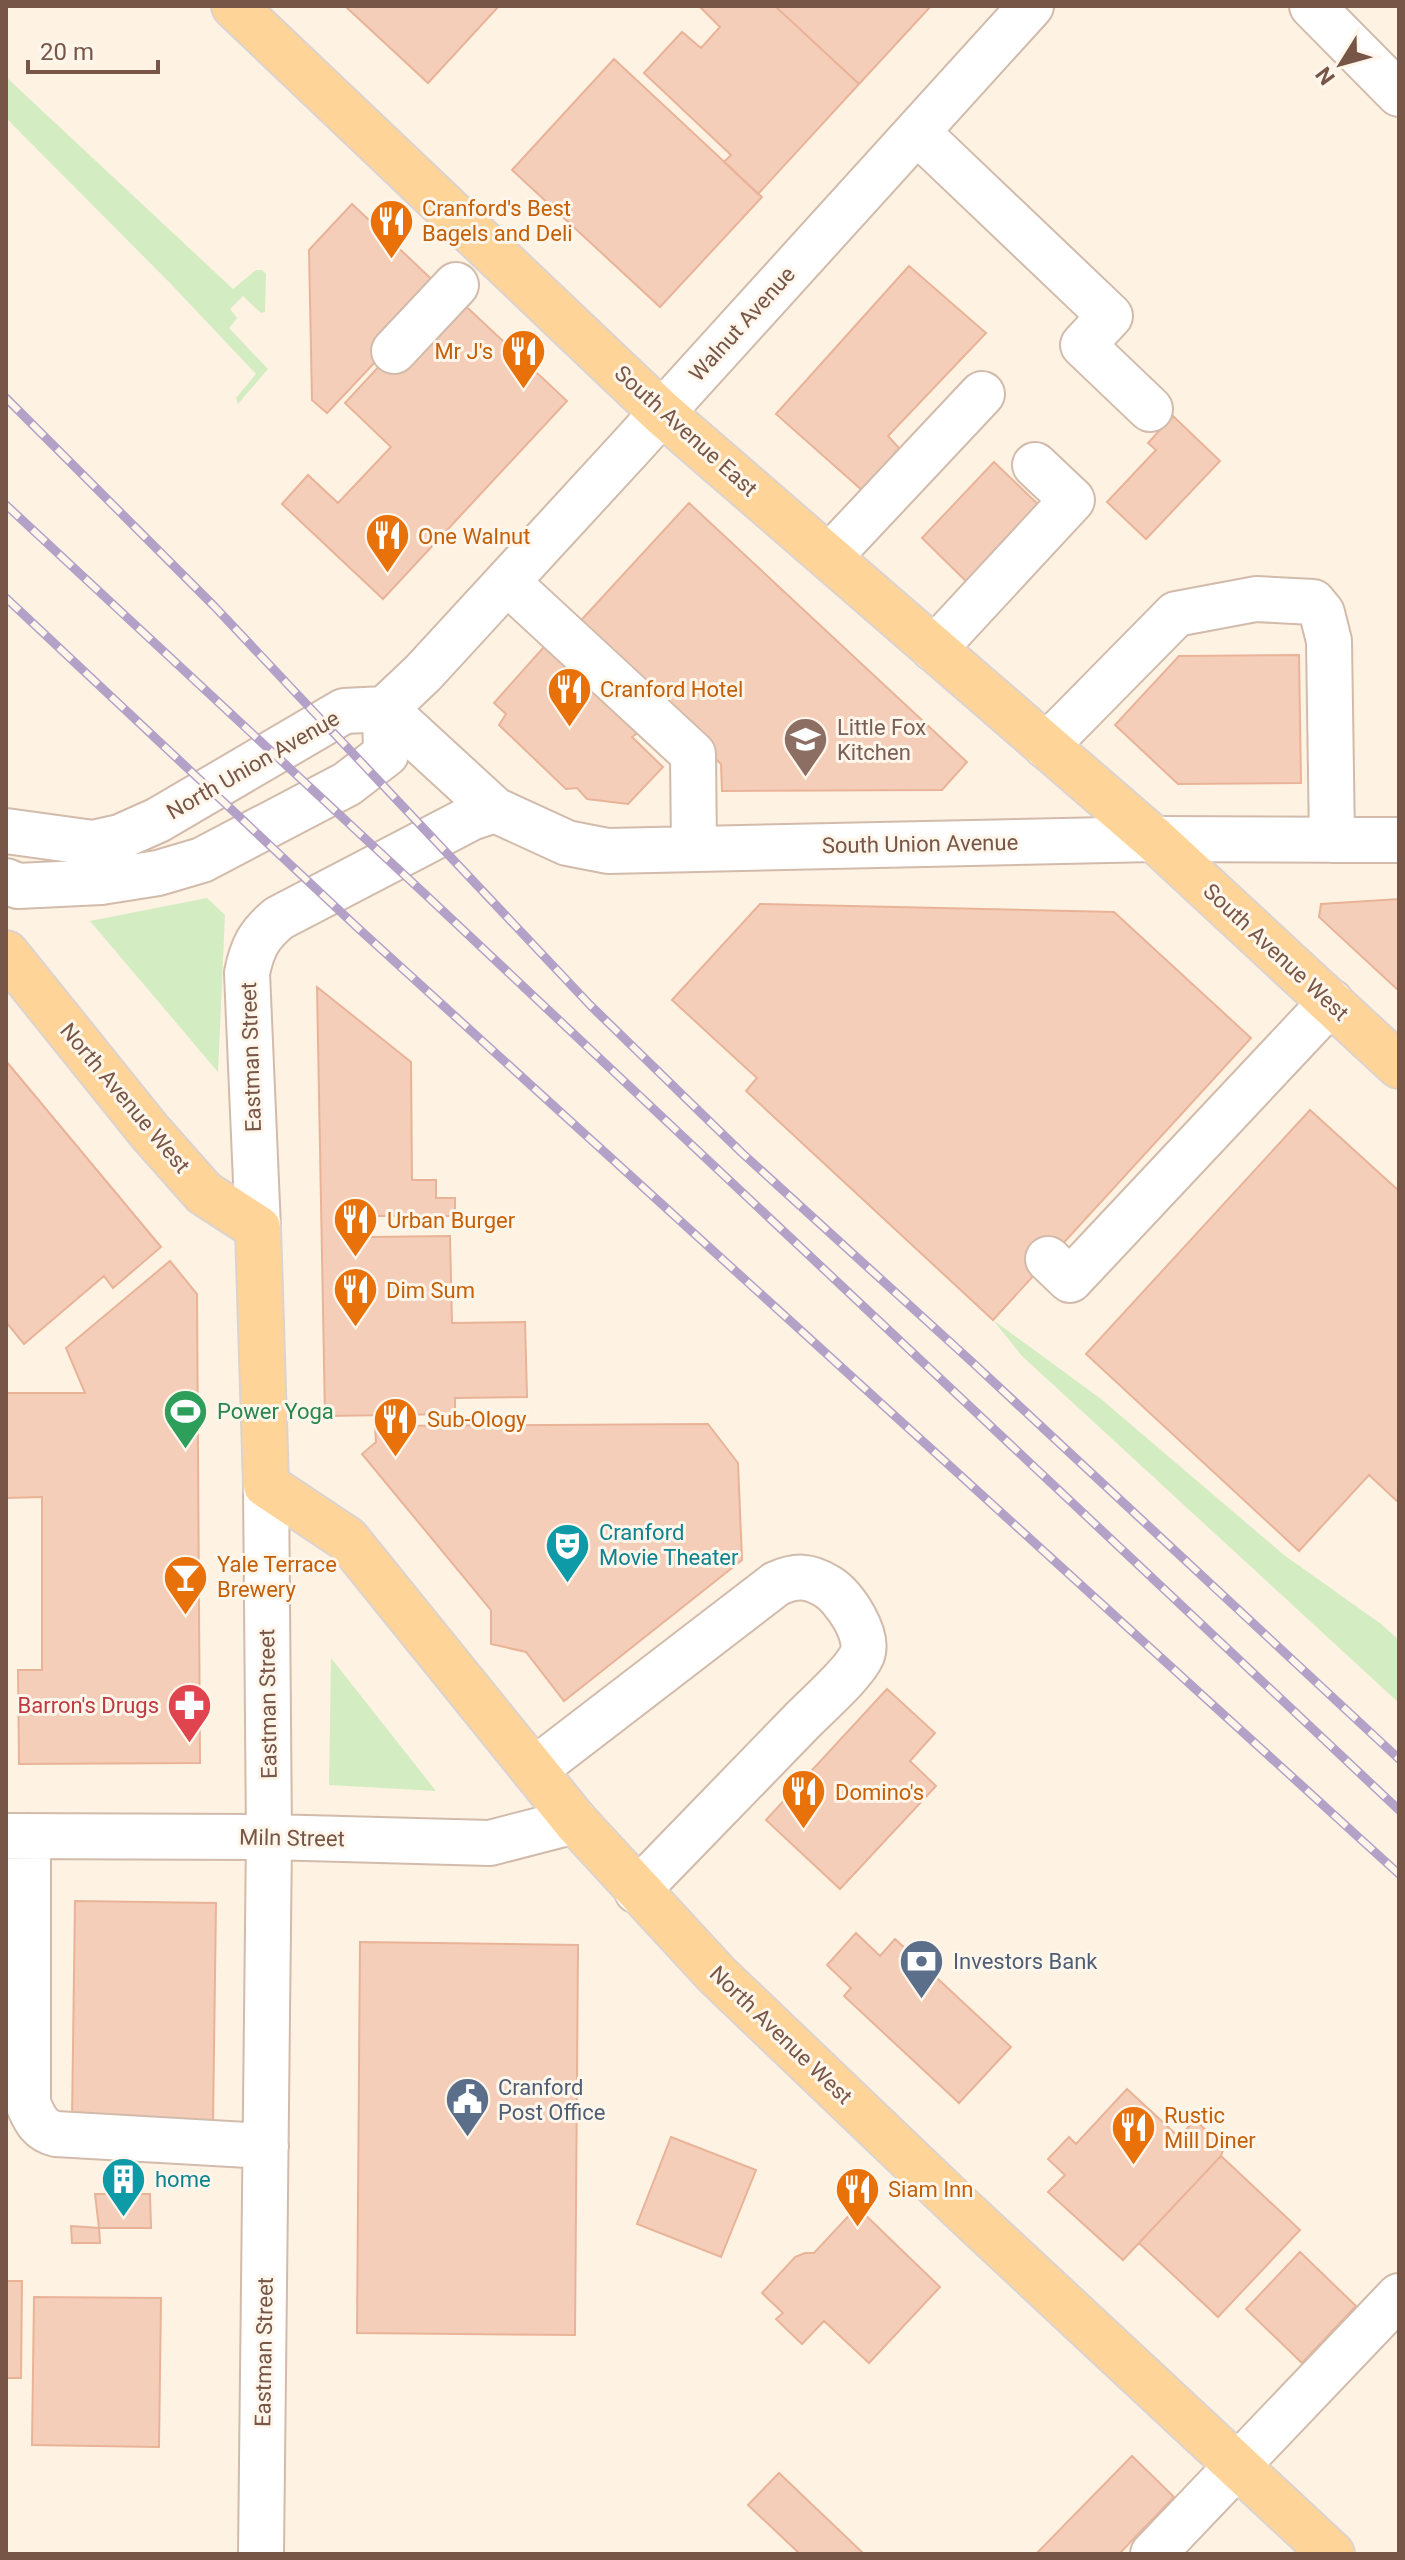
<svg xmlns="http://www.w3.org/2000/svg" width="1405" height="2560" font-family="Roboto,sans-serif">
<style>
.green{fill:#d4ecc1}
.building{fill:#f5ceb9;stroke:#e9b398;stroke-width:2}
.lines{fill:none;stroke-linecap:round;stroke-linejoin:round}
.minor-casing{stroke:#d2bbab;stroke-width:48}
.major-casing{stroke:#dcd3cf;stroke-width:48}
.minor{stroke:#fff;stroke-width:44}
.major{stroke:#ffd499;stroke-width:44}
.rail-casing{stroke:#b4a1c8;stroke-width:9}
.rail{stroke:#fff6eb;stroke-width:6;stroke-dasharray:18;stroke-linecap:butt}
.labels{text-anchor:middle;dominant-baseline:central;stroke-width:6;stroke-linejoin:round;paint-order:stroke}
.food-label{font-size:22px;fill:#c56008;stroke:#fff6eb;text-anchor:start}
.street-label{font-size:22px;fill:#785647;stroke:#fff6eb}
.education-label{font-size:22px;fill:#785e54;stroke:#fff6eb;text-anchor:start}
.leisure-label{font-size:22px;fill:#27864d;stroke:#fff6eb;text-anchor:start}
.culture-label{font-size:22px;fill:#0d838f;stroke:#fff6eb;text-anchor:start}
.health-label{font-size:22px;fill:#be3a42;stroke:#fff6eb;text-anchor:end}
.service-label{font-size:22px;fill:#4e5e75;stroke:#fff6eb;text-anchor:start}
</style>
<rect width="100%" height="100%" fill="#fef2e3"/>
<!-- green -->
<path class="green" d="M6 77 233 289 256 270H262L266 274 265 312 261 313 243 296 230 309 237 318 229 328 268 369 238 404 236 398 256 374 170 283 6 118Z
M207 898 225 915 218 1072 90 921Z
M993 1320 1101 1399 1284 1555 1381 1624 1399 1640V1703L1022 1356Z
M331 1658 436 1791 329 1785Z"/>
<!-- building -->
<path class="building" d="M345 6H499L428 83Z
M702 6H775L859 84 758 194 724 162 731 155 644 73 682 32 701 48 720 27 701 8Z
M775 6H931L859 84Z
M614 59 762 197 660 307 512 170Z
M352 204 443 290 327 413 312 400 309 250Z
M909 266 986 333 888 436 899 448 863 491 776 414Z
M457 298 567 401 383 599 282 504 308 475 338 503 391 447 345 403 384 361Z
M1173 416 1220 461 1146 539 1107 502 1156 450 1148 443Z
M994 462 1046 512 973 588 922 538Z
M689 503 967 762 942 790 722 791 721 764 574 628Z
M544 647 639 732 632 737 663 767 628 804 587 799 577 788 566 789 499 725 506 714 494 703Z
M1299 655 1301 783 1178 784 1115 725 1179 656Z
M1399 899V991L1319 917 1321 904Z
M760 904 1114 912 1251 1038 993 1320 746 1091 757 1078 672 1000Z
M317 987 411 1062 412 1180H436V1198H455V1216H371V1237L450 1236 452 1323 525 1322 527 1397 455 1398V1414L325 1416Z
M6 1061 161 1247 113 1288 104 1276 24 1344 6 1322Z
M1310 1110 1399 1191V1503L1369 1475 1299 1551 1086 1354Z
M170 1261 197 1294 200 1763 19 1764 18 1670H42V1497L6 1498V1393H85L66 1348Z
M708 1424 738 1463 742 1560 564 1701 526 1652 491 1644V1610L362 1454 376 1442 375 1426Z
M887 1689 935 1733 910 1761 936 1786 840 1889 766 1820Z
M75 1901 216 1903 213 2122 72 2120Z
M856 1933 880 1956 895 1939 1011 2047 959 2103 844 1996 851 1988 827 1965Z
M360 1942 578 1945 575 2335 357 2333Z
M1127 2089 1179 2137 1195 2120 1224 2147 1221 2156 1123 2260 1048 2192 1065 2175 1048 2159 1069 2137 1076 2144Z
M671 2137 756 2170 721 2257 637 2224Z
M1221 2156 1300 2230 1218 2317 1139 2243Z
M95 2194H150L151 2228H99Z
M857 2207 940 2287 869 2363 824 2321 802 2344 776 2319 783 2313 762 2293 795 2257 805 2253H814Z
M71 2226 99 2228 100 2243H72Z
M1300 2252 1356 2306 1302 2363 1246 2309Z
M6 2281H22L21 2378H6Z
M34 2297 161 2298 159 2447 32 2445Z
M1132 2456 1174 2497 1119 2554H1036Z
M779 2473 864 2554H800L748 2505Z"/>
<g class="lines">
<defs>
<path id="minor" d="M1312 6 1399 94
M917 132 1110 316 1083 345 1150 409
M394 351 456 285
M829 557 982 394
M507 582 693 754 694 848
M934 649 1072 500 1035 465
M385 709 495 810 567 843 608 851 1154 839 1399 840
M385 709 423 673 629 449 1031 6
M1046 746 1176 614 1256 599 1313 602 1322 613 1329 641 1332 840
M6 831 93 843 120 837 158 820 344 711 385 709
M6 881 18 886 101 882 158 873 202 860 347 784 386 754 385 709
M258 1228 247 973C252 948 259 934 279 918L471 818 495 810
M1048 1259 1070 1280 1331 1002
M534 1770 776 1584C796 1575 809 1575 828 1587 844 1597 870 1635 862 1655 853 1675 816 1706 800 1723 745 1779 692 1835 637 1891
M6 1836 269 1837 490 1843 575 1821
M28 1836V2104C35 2119 39 2130 56 2134L266 2146
M261 2554 269 1837 266 1485
M1153 2554 1399 2296"/>
<path id="major" d="M234 6 662 413 1154 839 1399 1066
M6 953 150 1132 204 1193 258 1228 266 1485 347 1539 575 1821 717 1975 966 2213 1332 2554"/>
</defs>
<!-- minor casing -->
<use href="#minor" class="minor-casing"/>
<!-- major casing -->
<use href="#major" class="major-casing"/>
<!-- minor -->
<use href="#minor" class="minor"/>
<!-- major -->
<use href="#major" class="major"/>
<defs>
<path id="rail" d="M6 398 214 606 590 1005 742 1153 972 1362 1399 1759
M6 505 427 896 1399 1810
M6 598 359 929 1399 1874"/>
</defs>
<!-- rail casing -->
<use href="#rail" class="rail-casing"/>
<!-- rail -->
<use href="#rail" class="rail"/>
</g>
<!-- icons -->
<defs>
<symbol id="restaurant-pin" viewBox="-11 -11 22 30"><path d="M0 17L-7.5 6A9.5 9.5 0 1 1 7.5 6Z" fill="#e8710a" stroke="#fff6eb"/><path d="M-5-6h1v4h1v-4h1v4h1v-4h1v5L-1.5 .5V6h-2V.5L-5-1ZM5-6V6H3V1.5H1.5Q1.5-4 5-6Z" fill="#fff"/></symbol>
<symbol id="school-pin" viewBox="-11 -11 22 30"><path d="M0 17L-7.5 6A9.5 9.5 0 1 1 7.5 6Z" fill="#8d6e63" stroke="#fff6eb"/><path d="M0-5L7-2L0 1L-7-2ZM-4 1L0 2.5L4 1V4Q0 6-4 4Z" fill="#fff"/></symbol>
<symbol id="stadium-pin" viewBox="-11 -11 22 30"><path d="M0 17L-7.5 6A9.5 9.5 0 1 1 7.5 6Z" fill="#2e9e5b" stroke="#fff6eb"/><path d="M0-5a6.5 5 0 1 0 0 10a6.5 5 0 1 0 0-10ZM-3.5-1.8h7v3.6h-7Z" fill="#fff"/></symbol>
<symbol id="theatre-pin" viewBox="-11 -11 22 30"><path d="M0 17L-7.5 6A9.5 9.5 0 1 1 7.5 6Z" fill="#0f9aa8" stroke="#fff6eb"/><path d="M-5-5.5Q0-4 5-5.5V0Q5 5 0 6Q-5 5-5 0ZM-3.3-2.5H-1v1.5H-3.3ZM1-2.5H3.3v1.5H1ZM-2.8 1Q0 5.5 2.8 1Z" fill="#fff"/></symbol>
<symbol id="bar-pin" viewBox="-11 -11 22 30"><path d="M0 17L-7.5 6A9.5 9.5 0 1 1 7.5 6Z" fill="#e8710a" stroke="#fff6eb"/><path d="M-6-5H6L.8 .8V4.5H3.5V6h-7V4.5H-.8V.8Z" fill="#fff"/></symbol>
<symbol id="pharmacy-pin" viewBox="-11 -11 22 30"><path d="M0 17L-7.5 6A9.5 9.5 0 1 1 7.5 6Z" fill="#e0444e" stroke="#fff6eb"/><path d="M-2-6h4v4h4v4h-4v4h-4v-4h-4v-4h4Z" fill="#fff"/></symbol>
<symbol id="bank-pin" viewBox="-11 -11 22 30"><path d="M0 17L-7.5 6A9.5 9.5 0 1 1 7.5 6Z" fill="#5c6f8a" stroke="#fff6eb"/><path d="M-6-4H6V4H-6ZM0-2.3a2.3 2.3 0 1 0 0 4.6a2.3 2.3 0 1 0 0-4.6Z" fill="#fff"/></symbol>
<symbol id="civic-pin" viewBox="-11 -11 22 30"><path d="M0 17L-7.5 6A9.5 9.5 0 1 1 7.5 6Z" fill="#5c6f8a" stroke="#fff6eb"/><path d="M-.6-6.5H3V-4.5H.6V-3L4-1V1h2V6H-6V1h2V-1L-.6-3ZM-1.2 2.5V6h2.4V2.5Z" fill="#fff"/></symbol>
<symbol id="building-pin" viewBox="-11 -11 22 30"><path d="M0 17L-7.5 6A9.5 9.5 0 1 1 7.5 6Z" fill="#0f9aa8" stroke="#fff6eb"/><path d="M-4-6H4V6H1V3H-1V6H-4ZM-2.5-4.3h1.7v1.8h-1.7ZM.8-4.3h1.7v1.8H.8ZM-2.5-1h1.7V.8h-1.7ZM.8-1h1.7V.8H.8Z" fill="#fff"/></symbol>
</defs>
<g fill-rule="evenodd">
<use href="#restaurant-pin" x="366" y="196" width="51" height="69"/>
<use href="#restaurant-pin" x="498" y="326" width="51" height="69"/>
<use href="#restaurant-pin" x="362" y="510" width="51" height="69"/>
<use href="#restaurant-pin" x="544" y="664" width="51" height="69"/>
<use href="#school-pin" x="780" y="714" width="51" height="69"/>
<use href="#restaurant-pin" x="330" y="1194" width="51" height="69"/>
<use href="#restaurant-pin" x="330" y="1264" width="51" height="69"/>
<use href="#stadium-pin" x="160" y="1386" width="51" height="69"/>
<use href="#restaurant-pin" x="370" y="1394" width="51" height="69"/>
<use href="#theatre-pin" x="542" y="1520" width="51" height="69"/>
<use href="#bar-pin" x="160" y="1552" width="51" height="69"/>
<use href="#pharmacy-pin" x="164" y="1680" width="51" height="69"/>
<use href="#restaurant-pin" x="778" y="1766" width="51" height="69"/>
<use href="#bank-pin" x="896" y="1936" width="51" height="69"/>
<use href="#civic-pin" x="442" y="2074" width="51" height="69"/>
<use href="#restaurant-pin" x="1108" y="2102" width="51" height="69"/>
<use href="#building-pin" x="98" y="2154" width="51" height="69"/>
<use href="#restaurant-pin" x="832" y="2164" width="51" height="69"/>
</g>
<g class="labels">
<!-- food labels -->
<g class="food-label">
<text x="422" y="208">Cranford's Best<tspan x="422" dy="25">Bagels and Deli</tspan></text>
<text x="493" y="351" text-anchor="end">Mr J's</text>
<text x="418" y="536">One Walnut</text>
<text x="600" y="689">Cranford Hotel</text>
<text x="387" y="1220">Urban Burger</text>
<text x="386" y="1290">Dim Sum</text>
<text x="427" y="1419">Sub-Ology</text>
<text x="217" y="1564">Yale Terrace<tspan x="217" dy="25">Brewery</tspan></text>
<text x="835" y="1792">Domino's</text>
<text x="1164" y="2115">Rustic<tspan x="1164" dy="25">Mill Diner</tspan></text>
<text x="888" y="2189">Siam Inn</text>
</g>
<!-- street labels -->
<g class="street-label">
<text transform="translate(742 324) rotate(-48)">Walnut Avenue</text>
<text transform="translate(686 431) rotate(42)">South Avenue East</text>
<text transform="translate(253 765) rotate(-30)">North Union Avenue</text>
<text transform="translate(920 844) rotate(-1)">South Union Avenue</text>
<text transform="translate(1276 952) rotate(43)">South Avenue West</text>
<text transform="translate(251 1057) rotate(-92)">Eastman Street</text>
<text transform="translate(125 1098) rotate(50)">North Avenue West</text>
<text transform="translate(268 1704) rotate(-91)">Eastman Street</text>
<text transform="translate(292 1838) rotate(1)">Miln Street</text>
<text transform="translate(781 2035) rotate(44)">North Avenue West</text>
<text transform="translate(264 2352) rotate(-89)">Eastman Street</text>
</g>
<!-- education labels -->
<g class="education-label">
<text x="837" y="727">Little Fox<tspan x="837" dy="25">Kitchen</tspan></text>
</g>
<!-- leisure labels -->
<g class="leisure-label">
<text x="217" y="1411">Power Yoga</text>
</g>
<!-- culture labels -->
<g class="culture-label">
<text x="599" y="1532">Cranford<tspan x="599" dy="25">Movie Theater</tspan></text>
<text x="155" y="2179">home</text>
</g>
<!-- health labels -->
<g class="health-label">
<text x="159" y="1705">Barron's Drugs</text>
</g>
<!-- service labels -->
<g class="service-label">
<text x="953" y="1961">Investors Bank</text>
<text x="498" y="2087">Cranford<tspan x="498" dy="25">Post Office</tspan></text>
</g>
</g>
<!-- border -->
<rect width="1405" height="2560" fill="none" stroke="#785647" stroke-width="16"/>
<!-- north arrow -->
<g transform="translate(1341 64) rotate(233)" stroke="#fff6eb" stroke-width="6" paint-order="stroke">
<path d="M0-6L14 30L0 20L-14 30Z" fill="#785647"/>
<text y="-12" font-size="22" font-weight="bold" text-anchor="middle" fill="#785647">N</text>
</g>
<!-- scale -->
<path d="M28 60v12h130v-12" fill="none" stroke="#785647" stroke-width="4"/>
<text x="40" y="60" font-size="24" fill="#785647" stroke="#fff6eb" stroke-width="6" paint-order="stroke">20 m</text>
</svg>
